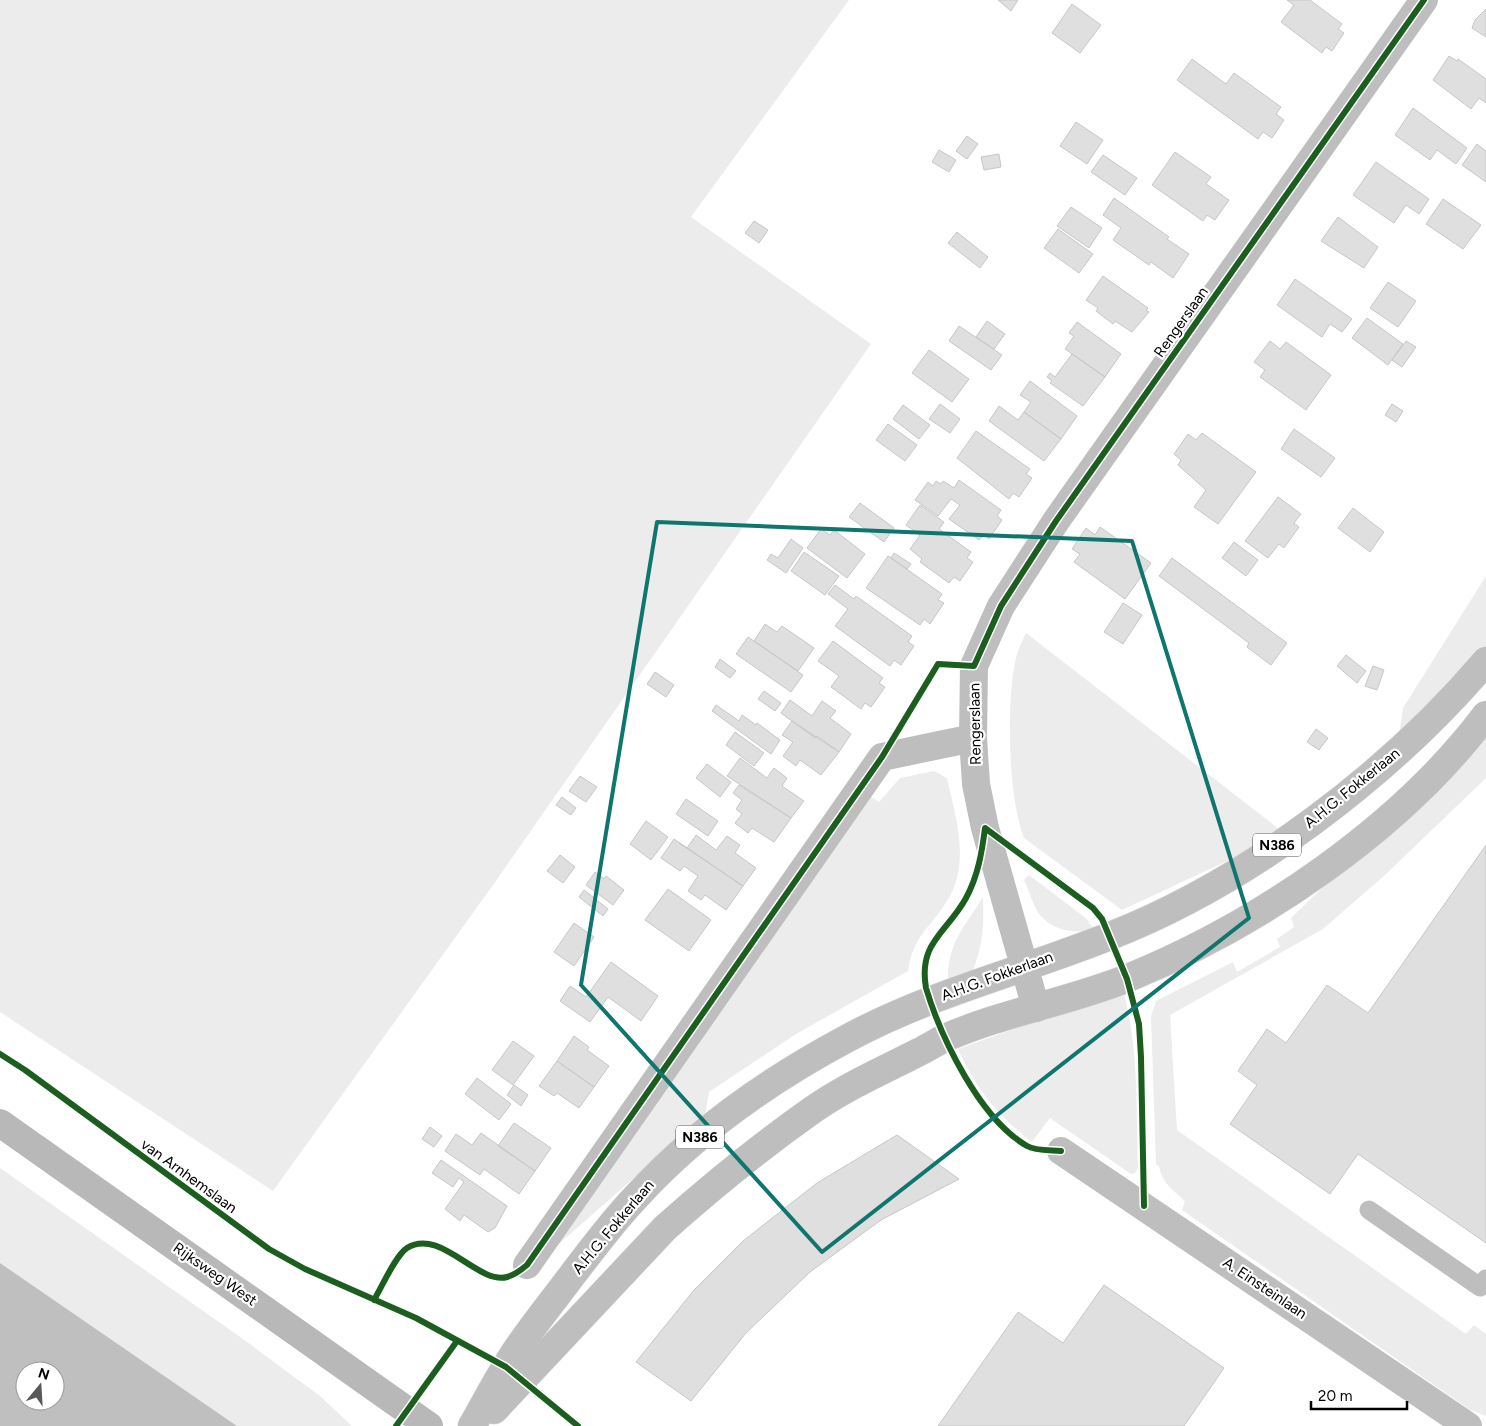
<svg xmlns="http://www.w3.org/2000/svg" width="1486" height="1426" font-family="Figtree,sans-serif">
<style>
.green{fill:#ececec}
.water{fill:#bfbfbf;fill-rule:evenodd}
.building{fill:#dfdfdf;stroke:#c7c7c7}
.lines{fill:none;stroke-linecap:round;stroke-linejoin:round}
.primary-casing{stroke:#dbdbdb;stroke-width:29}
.lane{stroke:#bebebe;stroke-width:19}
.street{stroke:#bebebe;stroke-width:28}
.secondary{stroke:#b8b8b8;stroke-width:28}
.primary{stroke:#bebebe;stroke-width:28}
.cycleway-casing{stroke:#fff;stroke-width:9}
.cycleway{stroke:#1b5e20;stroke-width:6}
.marked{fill:none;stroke:#0f766e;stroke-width:4;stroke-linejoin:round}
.labels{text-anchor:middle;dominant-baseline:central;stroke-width:4.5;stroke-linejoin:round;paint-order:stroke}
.shield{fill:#fff;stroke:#4c4c4c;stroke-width:1}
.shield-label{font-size:14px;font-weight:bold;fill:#000}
.street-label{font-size:15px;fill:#000;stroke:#fff}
</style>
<rect width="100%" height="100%" fill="#fff"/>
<!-- green -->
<path class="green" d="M0 0H849L691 217 871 344 493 885 273 1191 0 1012Z
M1486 576V650L1398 743 1403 708Z
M1026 633 1283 832 1274 839 1122 910 1024 838C1008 798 1006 700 1016 658 1018 650 1022 641 1026 633Z
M1486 730V778L1386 874 1323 929 1170 1015 1177 1130 1466 1334 1474 1325 1486 1334V1416L1470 1410 1182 1210 1185 1201C1173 1190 1162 1183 1159 1166L1156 1165 1151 1016 1156 1001 1233 962 1237 972 1280 947 1277 939 1294 927 1291 918Z
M934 771 947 778C956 819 971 863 947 901 929 930 914 934 908 971L796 1034 709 1092 705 1115 534 1266 871 797 879 802 900 778Z
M1029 875 1087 919 1094 930C1076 934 1053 931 1040 915 1033 906 1029 890 1024 880Z
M983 897C984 924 983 945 973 970L948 980C947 944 965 926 983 897Z
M1123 990C1139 1047 1136 1109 1138 1168L1135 1173 1131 1174 1050 1118 1032 1142C996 1114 977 1090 958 1049Z
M0 1168 243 1339 320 1396 352 1426H237L0 1263Z"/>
<!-- water -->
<path class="water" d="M0 1263 237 1426H0ZM25 1371H55V1401H25Z"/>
<!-- building -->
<path class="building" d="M998 0H1018L1011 11Z
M1287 0H1310L1342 24 1338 29 1344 33 1332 51 1326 47 1322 53 1281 22 1294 5Z
M1072 4 1101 25 1080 53 1052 33Z
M1486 9V37L1472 28 1475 20Z
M1449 56 1457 61 1458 59 1486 79V103L1479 98 1471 109 1433 80Z
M1192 59 1226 84 1234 73 1281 107 1276 114 1284 120 1272 138 1263 132 1258 139 1177 80Z
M1413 108 1467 148 1456 164 1437 150 1430 160 1395 135Z
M1076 122 1103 140 1087 164 1060 146Z
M967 136 978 144 967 159 956 151Z
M1477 144 1486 151V182L1462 165Z
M939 150 956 160 949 172 932 162Z
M1175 152 1211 177 1206 184 1229 200 1215 220 1207 215 1203 221 1152 185Z
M999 154 1001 167 984 170 981 157Z
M1103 155 1137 178 1125 195 1091 172Z
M1376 162 1429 199 1419 214 1406 205 1394 223 1353 195Z
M1114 198 1169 237 1167 239 1189 254 1173 278 1151 262 1149 265 1113 240 1121 228 1103 215Z
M1443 199 1481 225 1463 249 1426 224Z
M1071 207 1102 228 1089 248 1057 226Z
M1338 217 1378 247 1364 268 1321 241Z
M754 221 768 230 759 243 745 233Z
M1058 229 1093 254 1079 273 1044 248Z
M957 232 988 257 980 268 948 243Z
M1103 276 1148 308 1146 310 1149 312 1132 332 1115 321 1113 324 1096 311 1098 308 1086 300Z
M1295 279 1352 319 1342 332 1330 324 1322 337 1277 305Z
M1388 282 1416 301 1398 327 1370 308Z
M1367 318 1403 344 1388 365 1352 338Z
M987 321 1005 334 994 349 976 337Z
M1077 322 1121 354 1105 377 1065 349 1074 336 1069 333Z
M959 326 1002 355 991 370 949 341Z
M1270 341 1280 349 1286 342 1331 375 1306 410 1260 377 1265 370 1254 362Z
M1406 341 1416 347 1402 367 1392 360Z
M929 350 969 379 952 402 912 373Z
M1072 354 1105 377 1083 406 1050 383 1052 381 1047 377 1050 373 1055 377Z
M1030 381 1077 416 1061 439 1024 412 1031 402 1020 395Z
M940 404 960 419 950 433 929 419Z
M1392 404 1403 411 1396 422 1385 415Z
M903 405 930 425 919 439 893 419Z
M999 406 1018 420 1024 412 1061 439 1044 461 989 421Z
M888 424 917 445 905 461 876 440Z
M1294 429 1335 458 1321 477 1281 449Z
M976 431 1030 469 1026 474 1032 478 1019 497 1013 493 1009 499 957 458Z
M1202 433 1256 472 1218 524 1194 507 1206 490 1178 465 1181 460 1174 454 1188 434 1196 440Z
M959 480 1001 510 997 516 1002 520 989 539 984 535 979 540 949 519 960 505 951 499 938 516 915 500 928 482 933 486 936 481 941 484 943 481 954 488Z
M1278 497 1301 514 1294 523 1299 527 1284 548 1279 544 1268 558 1245 541Z
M860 503 894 528 884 542 849 517Z
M920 505 944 522 939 529 971 552 967 558 973 562 960 581 954 577 949 583 920 562 922 559 910 549 920 535 906 525Z
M1353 508 1384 532 1370 552 1338 528Z
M1100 527 1151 563 1125 599 1074 562 1080 554 1072 549 1086 528 1095 535Z
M821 529 830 535 834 530 865 554 847 578 807 548Z
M791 539 803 548 786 573 767 560 771 554 778 558Z
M1234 542 1258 560 1246 576 1222 558Z
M804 552 839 576 825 595 791 571Z
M894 553 911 564 907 569 891 558Z
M888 556 942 594 938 600 944 603 930 624 924 619 920 625 866 588Z
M1172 558 1287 643 1271 665 1247 647 1249 643 1159 576Z
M835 585 854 599 856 596 912 636 908 642 914 646 901 665 894 660 890 666 835 626 848 609 828 594Z
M1123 603 1142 615 1123 644 1104 632Z
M765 624 777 632 782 626 814 648 798 671 754 641Z
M748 637 803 675 791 692 736 654Z
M833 641 883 678 879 683 885 687 871 707 865 703 861 709 831 687 839 676 818 661Z
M1346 655 1366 671 1357 683 1337 666Z
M720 659 736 671 730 678 715 667Z
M1373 666 1384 670 1377 690 1365 686Z
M655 672 674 685 666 697 647 684Z
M764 691 781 703 775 711 758 699Z
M790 700 812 716 822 701 836 711 830 718 851 734 839 752 817 736 815 738 781 713Z
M716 705 739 721 742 715 756 725 757 723 780 740 771 754 712 711Z
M792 721 839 752 821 775 800 760 796 766 783 756 793 742 782 735Z
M1316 729 1328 738 1319 750 1307 742Z
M735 732 764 753 754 766 726 745Z
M740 758 767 778 774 768 787 778 782 786 804 801 791 818 727 776Z
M707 764 731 782 720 797 696 778Z
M580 776 597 787 586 802 569 791Z
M739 785 791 818 774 842 752 828 748 833 735 823 742 814 736 809 742 800 733 793Z
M562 797 576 808 571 815 556 805Z
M686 799 718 821 708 836 676 814Z
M646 821 668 837 651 860 630 844Z
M696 835 716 850 727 836 740 845 735 853 756 868 743 886 679 843 687 848Z
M674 839 743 886 726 910 705 895 701 900 688 891 698 876 684 866 680 871 661 858Z
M1486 845V1243L1358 1154 1330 1194 1230 1124 1257 1085 1238 1071 1267 1029 1286 1043 1327 985 1368 1013Z
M560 855 575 867 563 883 547 871Z
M595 872 604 879 606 876 624 890 613 905 586 885Z
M668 889 711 920 689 951 645 920Z
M584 890 608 909 603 916 579 897Z
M574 923 594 937 574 966 554 952Z
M611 962 658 996 641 1021 608 997 590 1022 560 1001 570 986 586 997Z
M574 1036 589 1047 587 1050 609 1066 594 1087 557 1061Z
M513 1041 534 1056 513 1085 492 1070Z
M557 1061 594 1087 579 1108 557 1093 554 1096 539 1086Z
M477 1078 511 1104 499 1120 465 1094Z
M514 1085 528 1095 521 1106 507 1095Z
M514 1123 551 1148 535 1171 498 1146Z
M430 1127 442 1136 434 1147 422 1139Z
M481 1133 535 1171 519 1194 484 1169 480 1175 445 1151 456 1134 472 1145Z
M897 1135 959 1179 881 1220 810 1272 746 1333 691 1401 636 1362 694 1290 743 1241 817 1183Z
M441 1160 507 1206 495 1228 488 1232 464 1215 460 1221 445 1209 464 1182 459 1178 453 1187 432 1173Z
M1104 1285 1224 1368 1184 1426H938L1018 1312 1063 1343Z"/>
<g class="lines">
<defs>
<path id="primary" d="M494 1410 665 1228C711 1187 760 1147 811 1111 845 1087 882 1071 919 1052 928 1048 936 1042 945 1038 1004 1012 1069 1002 1128 978 1260 924 1400 829 1486 715
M472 1426C488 1398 503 1368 522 1342 538 1319 556 1297 573 1274 593 1248 613 1221 635 1198 694 1133 771 1079 848 1038 931 993 1023 971 1110 936 1248 882 1390 774 1486 661"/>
</defs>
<!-- primary casing -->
<use href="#primary" class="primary-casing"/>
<!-- lane -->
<path class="lane" d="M1369 1210 1480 1287 1486 1279"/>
<!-- street -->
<path class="street" d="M1036 1008 985 828 976 784 973 738 974 666 1001 606 1056 521 1424 0
M1061 1151 1468 1426
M527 1265 882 757 973 738"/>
<!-- secondary -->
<path class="secondary" d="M0 1123 429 1426"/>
<!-- primary -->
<use href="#primary" class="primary"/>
<defs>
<path id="cycleway" d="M0 1054 25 1070 269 1249 305 1269 416 1318 506 1367 578 1426
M1061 1151C1051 1150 1035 1151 1027 1146 980 1119 941 1038 926 988 918 942 947 933 966 898 978 876 982 852 985 828L1093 908 1102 919 1127 979 1139 1024 1141 1057 1144 1206
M374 1300C382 1287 395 1256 407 1248 440 1227 478 1285 507 1277 515 1275 521 1270 527 1265L882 757 938 664 974 666 1001 606 1056 521 1424 0
M396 1426 457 1341"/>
</defs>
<!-- cycleway casing -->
<use href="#cycleway" class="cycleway-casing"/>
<!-- cycleway -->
<use href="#cycleway" class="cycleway"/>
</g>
<!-- marked area -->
<path class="marked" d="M657 522 1132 541 1249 918 822 1252 581 985Z"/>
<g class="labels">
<!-- shield labels -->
<g class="shield">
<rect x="1253" y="833.5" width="48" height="23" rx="4"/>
<rect x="676" y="1125.5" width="48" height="23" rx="4"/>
</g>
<g class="shield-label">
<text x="1277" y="845">N386</text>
<text x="700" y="1137">N386</text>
</g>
<!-- street labels -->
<g class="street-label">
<text transform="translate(1181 322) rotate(-55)">Rengerslaan</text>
<text transform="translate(975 724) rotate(-91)">Rengerslaan</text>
<text transform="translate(1352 788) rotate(-39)">A.H.G. Fokkerlaan</text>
<text transform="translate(997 976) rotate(-20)">A.H.G. Fokkerlaan</text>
<text transform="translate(189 1176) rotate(36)">van Arnhemslaan</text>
<text transform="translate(613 1227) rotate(-50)">A.H.G. Fokkerlaan</text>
<text transform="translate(215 1274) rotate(35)">Rijksweg West</text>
<text transform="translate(1265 1288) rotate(34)">A. Einsteinlaan</text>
</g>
</g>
<!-- north arrow -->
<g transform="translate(40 1386) rotate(18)"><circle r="24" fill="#ffffff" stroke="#999999"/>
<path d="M0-4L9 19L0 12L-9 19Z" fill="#595959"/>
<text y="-8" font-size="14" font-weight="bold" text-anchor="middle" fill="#000000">N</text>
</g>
<!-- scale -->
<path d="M1311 1401v8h96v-8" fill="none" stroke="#000000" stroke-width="2.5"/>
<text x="1318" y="1401" font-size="15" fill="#000000" stroke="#ffffff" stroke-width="4" paint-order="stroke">20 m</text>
</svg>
